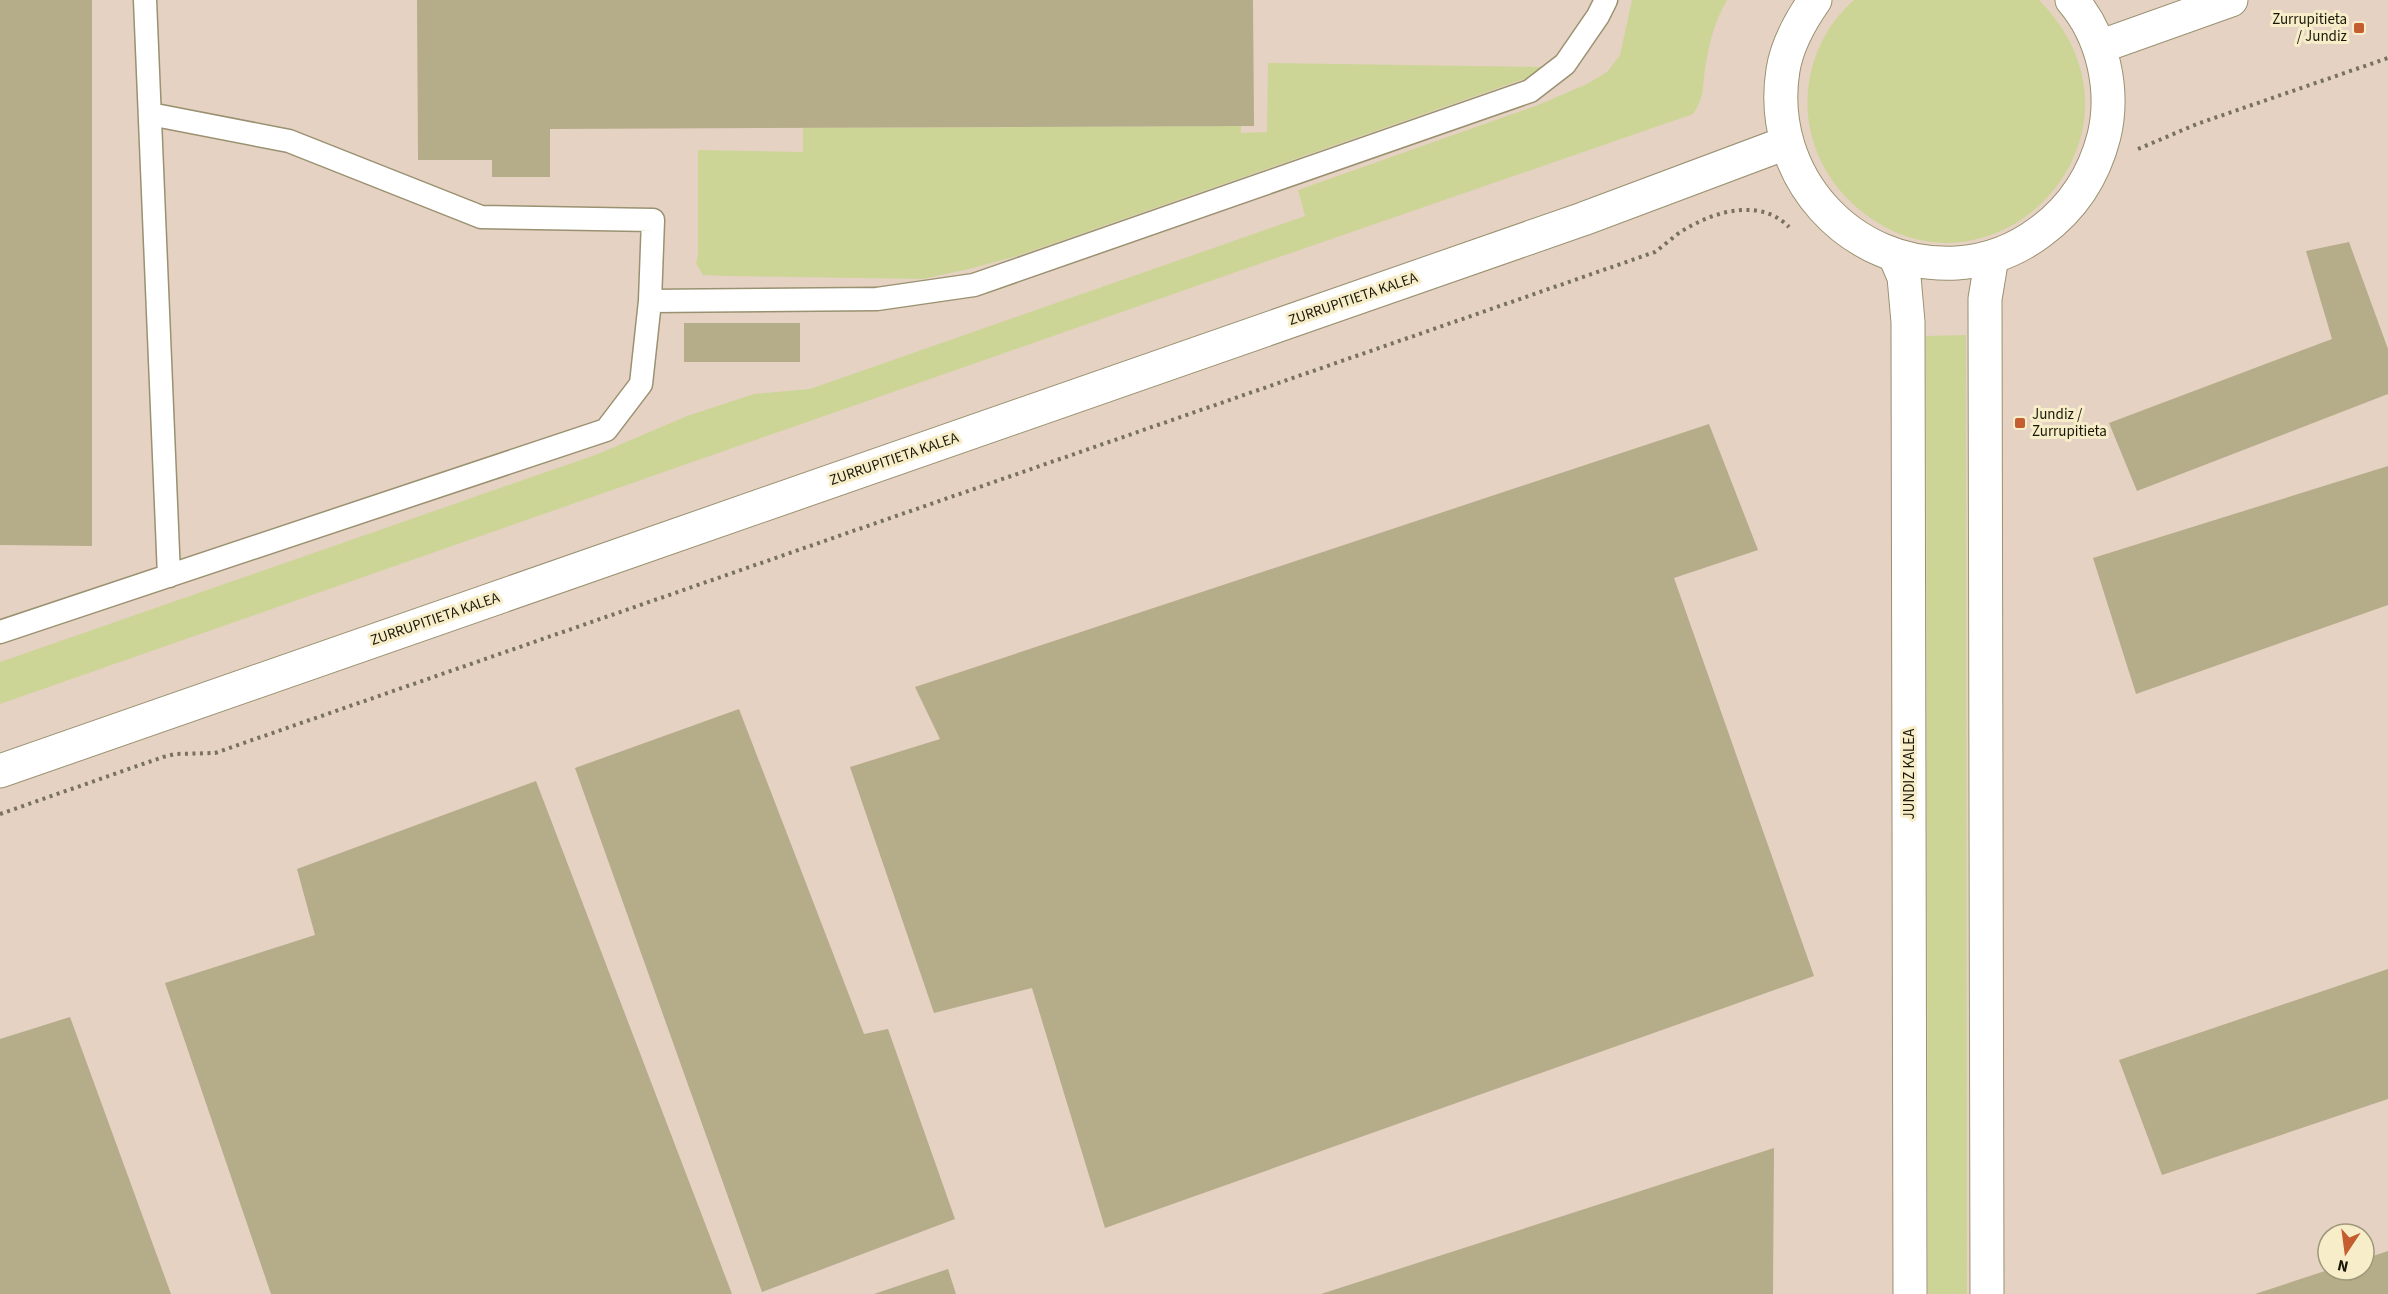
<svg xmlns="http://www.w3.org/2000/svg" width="2388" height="1294" font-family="'Source Sans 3',sans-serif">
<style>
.industrial{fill:#e5d2c3;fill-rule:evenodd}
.green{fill:#ccd596}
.building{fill:#b5ac89}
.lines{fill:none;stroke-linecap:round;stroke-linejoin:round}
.lane-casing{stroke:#9a9170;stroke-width:25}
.street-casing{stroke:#9a9170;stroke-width:35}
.path{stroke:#78725a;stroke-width:4;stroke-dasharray:3 4.5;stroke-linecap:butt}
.lane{stroke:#fff;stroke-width:22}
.street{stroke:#fff;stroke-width:33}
.poi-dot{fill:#c45d2f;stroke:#f7eec9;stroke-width:2}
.labels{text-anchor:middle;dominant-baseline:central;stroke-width:6;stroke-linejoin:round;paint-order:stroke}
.poi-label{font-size:15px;fill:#191609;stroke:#f7eec9;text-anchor:end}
.street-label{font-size:15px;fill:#191609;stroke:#f7eec9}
</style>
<rect width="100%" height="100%" fill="#eae0bc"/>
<!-- industrial -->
<path class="industrial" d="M0 0H2388V1294H0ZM2328 1234H2364V1270H2328Z"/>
<!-- green -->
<path class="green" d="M1632 0H1727C1714 23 1709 43 1705 69 1702 88 1705 97 1693 114L1239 271 0 704V662L598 454 687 416 754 394 810 389 1305 216 1298 190 1538 105 1587 84 1607 72 1620 55Z
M1854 0H2039C2170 133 1994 318 1861 211 1833 188 1815 159 1809 123 1802 78 1819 30 1854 0Z
M1268 63 1542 67 1527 78 1017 256 969 269 922 279 727 276 703 275 696 263 698 255V150L803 152V128L1241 126V133L1267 132Z
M1966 335 1967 1294H1928L1926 336Z"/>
<!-- building -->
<path class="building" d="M0 0H92V546L0 545Z
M417 0H1253L1254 126 550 129V177H492V160H418Z
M2349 242 2388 349V394L2137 491 2109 423 2332 339 2306 251Z
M684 323H800V362H684Z
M1709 424 1758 550 1674 578 1814 976 1105 1228 1032 988 934 1013 850 767 940 739 915 687Z
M2388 466V605L2136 694 2093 558Z
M739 709 864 1034 888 1029 955 1219 762 1292 575 768Z
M536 781 732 1294H271L165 983 315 935 297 869Z
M2388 969V1099L2162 1175 2119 1060Z
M70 1017 171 1294H0V1039Z
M1774 1148 1773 1294H1321Z
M2388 1251V1294H2255L2328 1270H2364V1259Z
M948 1269 956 1294H874Z"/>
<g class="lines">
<defs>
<path id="lane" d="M145 0 169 576
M150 114 289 141 481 217 653 220 650 301
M0 632 606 430 641 384 650 301 877 299 974 285 1530 91 1565 64 1598 16 1606 0"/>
<path id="street" d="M1815 0C1801 20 1787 45 1783 70 1766 175 1850 269 1957 263 1987 261 2016 250 2040 232 2073 208 2094 175 2104 136 2115 90 2103 36 2072 0
M2099 47 2231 0
M1895 256 1904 277 1908 322 1910 1294
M0 771 1583 219 1786 143
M1987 1294 1985 299 1992 257"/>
</defs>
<!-- lane casing -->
<use href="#lane" class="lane-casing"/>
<!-- street casing -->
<use href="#street" class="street-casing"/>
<!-- path -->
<path class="path" d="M2138 149 2197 124 2388 58
M0 814 163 757 175 754 215 753 1655 252C1666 244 1677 233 1689 227 1719 210 1762 199 1789 227"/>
<!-- lane -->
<use href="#lane" class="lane"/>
<!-- street -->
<use href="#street" class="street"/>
</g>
<!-- markers -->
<g class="poi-dot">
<rect x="2353" y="22" width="12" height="12" rx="3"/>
<rect x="2014" y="417" width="12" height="12" rx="3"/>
</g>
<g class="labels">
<!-- poi labels -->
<g class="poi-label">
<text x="2347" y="19">Zurrupitieta<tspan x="2347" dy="17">/ Jundiz</tspan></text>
<text x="2032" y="414" text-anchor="start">Jundiz /<tspan x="2032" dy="17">Zurrupitieta</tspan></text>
</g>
<!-- street labels -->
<g class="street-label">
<text transform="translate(1353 299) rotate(-19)">ZURRUPITIETA KALEA</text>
<text transform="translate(894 459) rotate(-19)">ZURRUPITIETA KALEA</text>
<text transform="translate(435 619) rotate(-19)">ZURRUPITIETA KALEA</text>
<text transform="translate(1909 774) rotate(-90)">JUNDIZ KALEA</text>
</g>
</g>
<!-- north arrow -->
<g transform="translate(2346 1252) rotate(193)"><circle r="28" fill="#f7eec9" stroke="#9e987c" stroke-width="1.5"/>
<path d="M0-4.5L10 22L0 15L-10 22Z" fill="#c45d2f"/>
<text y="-9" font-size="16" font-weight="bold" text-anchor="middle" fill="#191609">N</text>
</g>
</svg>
